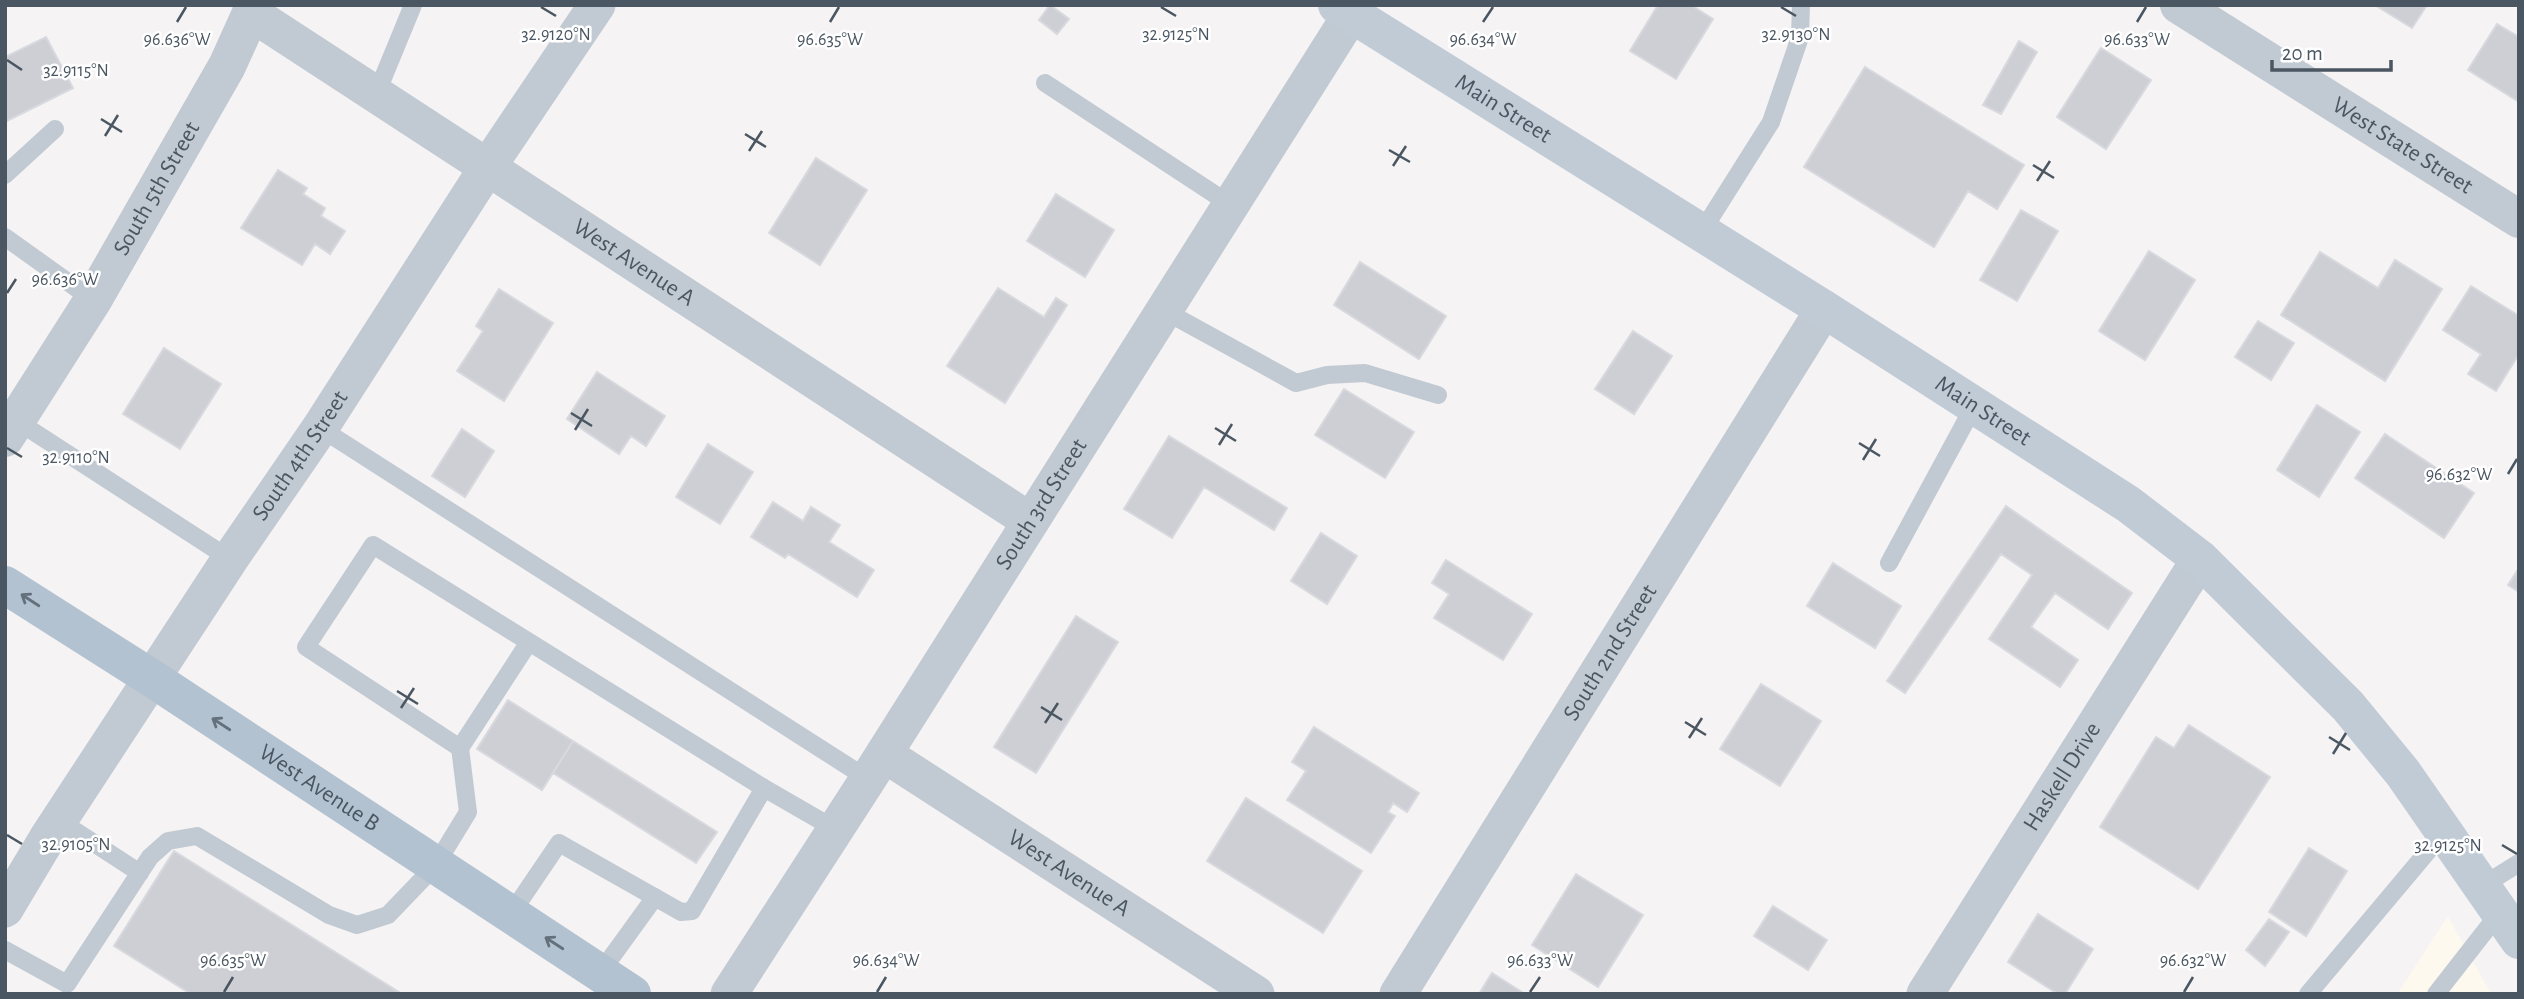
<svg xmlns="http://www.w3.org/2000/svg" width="2524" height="999" font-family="'Alegreya Sans',sans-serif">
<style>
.commercial{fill:#fdf9ef}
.building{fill:#cdcfd5;stroke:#d7d9de;stroke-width:2}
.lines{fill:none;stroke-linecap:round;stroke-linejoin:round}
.service{stroke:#c1cad2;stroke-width:18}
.minor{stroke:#c1cad2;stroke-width:37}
.tertiary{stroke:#c1cad2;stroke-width:38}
.secondary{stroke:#c1cbd6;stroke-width:38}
.primary{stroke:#b3c2d1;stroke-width:38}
.oneway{stroke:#64717d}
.ticks{fill:none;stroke:#4a5661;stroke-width:2.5}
.labels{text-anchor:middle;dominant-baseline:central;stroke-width:5;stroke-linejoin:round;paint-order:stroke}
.street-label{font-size:24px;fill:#4a5661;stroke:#fff}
.ticks-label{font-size:18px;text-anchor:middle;fill:#4a5661;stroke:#fff;stroke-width:5;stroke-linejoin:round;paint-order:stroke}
</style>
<rect width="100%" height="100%" fill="#f5f3f3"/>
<!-- commercial -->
<path class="commercial" d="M2448 916 2491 994H2397Z"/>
<!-- building -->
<path class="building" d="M1050 5 1069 19 1057 34 1039 20Z
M1658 5H1691L1713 19 1676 79 1630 51Z
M2375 5H2427L2412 28Z
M2497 24 2519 37V102L2468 70Z
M46 37 73 88 5 122V57Z
M2019 41 2037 52 2001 114 1983 105Z
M2101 48 2151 80 2106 149 2057 117Z
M1865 67 2024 165 1997 209 1968 191 1934 247 1804 167Z
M816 158 867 190 820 265 769 233Z
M278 170 307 188 303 194 325 208 321 216 345 231 330 254 315 244 302 265 241 228Z
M1056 194 1114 230 1085 277 1027 241Z
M2021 210 2058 231 2017 301 1980 280Z
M2149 251 2195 280 2145 360 2099 331Z
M2320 252 2378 288 2395 260 2442 289 2385 381 2281 315Z
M1360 262 1446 316 1419 359 1334 305Z
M2471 286 2519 316V354L2496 391 2468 374 2481 354 2443 330Z
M998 288 1044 317 1056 298 1067 305 1005 403 947 366Z
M499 289 553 323 504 401 457 371 483 331 476 326Z
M2258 321 2294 343 2271 380 2235 357Z
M1633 331 1672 356 1634 414 1595 389Z
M164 348 221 384 180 449 123 414Z
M597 372 665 416 646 446 631 436 619 454 567 419Z
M1344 389 1414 432 1385 478 1315 435Z
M2317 405 2360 432 2319 497 2277 470Z
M462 429 494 451 465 497 432 476Z
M2385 434 2474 493 2444 538 2355 478Z
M1169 436 1287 508 1274 530 1204 487 1172 538 1124 509Z
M708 444 753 472 720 524 676 497Z
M773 502 803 521 811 507 840 525 829 542 874 570 857 597 788 554 785 558 751 537Z
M2006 506 2132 593 2108 629 2055 593 2031 627 2078 660 2060 687 1989 639 2032 575 2001 554 1905 693 1887 681Z
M1321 533 1357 556 1327 604 1291 581Z
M1446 560 1532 614 1503 660 1434 618 1449 594 1432 583Z
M1833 563 1901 606 1875 648 1807 606Z
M2519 568V592L2508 585Z
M1076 616 1118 642 1036 773 994 747Z
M1761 684 1821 721 1780 786 1720 749Z
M508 700 573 741 542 790 477 749Z
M2189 725 2270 777 2198 889 2100 827 2156 737 2174 748Z
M1314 727 1419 793 1407 812 1393 803 1388 812 1395 816 1371 853 1287 800 1306 771 1292 762Z
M573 741 717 832 696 863 553 773Z
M1246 798 1362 871 1323 933 1207 861Z
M2309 848 2347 871 2306 936 2269 912Z
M174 851 402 994H191L114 946Z
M1576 874 1643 915 1598 987 1532 945Z
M1773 906 1827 940 1808 970 1754 936Z
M2038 914 2093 949 2065 994H2058L2008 962Z
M2269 919 2289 932 2265 966 2246 950Z
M1492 973 1525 994H1479Z"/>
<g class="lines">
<!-- service -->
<path class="service" d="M1045 83 1231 205
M376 95 413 5
M5 175 55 129
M1701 233 1771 122 1800 37 1801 5
M5 237 93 300
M1163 310 1296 383 1327 375 1365 373 1438 395
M17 421 230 559
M320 428 868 779
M1889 563 1974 406
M460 748 529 642
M60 821 140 873
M2482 886 2519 863
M511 914 559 843 681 912 692 911 764 788
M5 950 67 984 150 857 168 841 197 836 329 915 357 925 388 915 435 866 468 812 460 748 306 647 373 545 764 788 835 829
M600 973 655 897
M2308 994 2444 832
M2436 994 2500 912"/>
<!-- minor -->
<g class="minor">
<path id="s1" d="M251 13 1030 521"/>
<path id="s2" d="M884 754 1256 994"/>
<path id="s3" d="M5 909 48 837 230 559 320 428 487 168 597 5"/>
<path id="s4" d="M729 994 868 779 1357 5"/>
<path id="s5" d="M1398 994 1824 309"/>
<path id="s6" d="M1925 994 2200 559"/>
</g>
<!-- tertiary -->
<g class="tertiary">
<path id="s7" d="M2179 5 2519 219"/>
<path id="s8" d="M5 438 93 300 227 66 251 13 252 5"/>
</g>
<!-- secondary -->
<path class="secondary" id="s9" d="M1337 5 1824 309 2128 504 2200 559 2348 706 2403 773 2519 940"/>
<!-- primary -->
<path class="primary" id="s10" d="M5 585 153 679 632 994"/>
</g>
<!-- one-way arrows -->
<defs><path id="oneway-shaft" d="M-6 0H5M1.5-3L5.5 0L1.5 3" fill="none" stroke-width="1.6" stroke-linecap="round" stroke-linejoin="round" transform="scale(1.75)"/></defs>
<g class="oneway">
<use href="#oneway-shaft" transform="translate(30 600) rotate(-147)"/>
<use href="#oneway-shaft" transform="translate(221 724) rotate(-147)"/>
<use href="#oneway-shaft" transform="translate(554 943) rotate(-147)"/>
</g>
<!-- ticks -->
<path class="ticks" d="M541 7 556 16M1161 7 1176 16M1781 7 1796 16M177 22 186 7M830 22 839 7M1483 22 1493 7M2137 22 2146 7M7 60 22 70M101 119 122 132M745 134 766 147M105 136 118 115M1389 150 1410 162M749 151 762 131M2033 165 2054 178M1393 166 1406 146M2037 181 2050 161M7 293 16 279M571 413 592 426M1215 428 1236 441M575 430 588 409M1859 443 1880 456M1219 445 1232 424M7 448 22 457M1863 460 1876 439M2508 474 2517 459M397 691 418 704M1041 707 1062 720M401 708 414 688M1685 722 1706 735M1045 723 1058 703M2329 737 2350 750M1689 738 1702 718M2333 754 2346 733M7 835 22 844M2502 845 2517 854M224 992 233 977M877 992 886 977M1530 992 1540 977M2184 992 2193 977"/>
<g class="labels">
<!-- street labels -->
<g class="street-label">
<text stroke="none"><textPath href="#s9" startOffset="196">Main Street</textPath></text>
<text stroke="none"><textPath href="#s7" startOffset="264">West State Street</textPath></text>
<text stroke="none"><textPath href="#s8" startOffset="292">South 5th Street</textPath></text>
<text stroke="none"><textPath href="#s1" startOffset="457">West Avenue A</textPath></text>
<text stroke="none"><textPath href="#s9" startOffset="763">Main Street</textPath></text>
<text stroke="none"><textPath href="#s3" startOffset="541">South 4th Street</textPath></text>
<text stroke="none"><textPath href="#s4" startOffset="581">South 3rd Street</textPath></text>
<text stroke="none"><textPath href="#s5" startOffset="402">South 2nd Street</textPath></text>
<text stroke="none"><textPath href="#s6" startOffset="257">Haskell Drive</textPath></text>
<text stroke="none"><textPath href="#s10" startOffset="374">West Avenue B</textPath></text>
<text stroke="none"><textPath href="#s2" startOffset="220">West Avenue A</textPath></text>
</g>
</g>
<g class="ticks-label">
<text x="1176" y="40">32.9125°N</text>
<text x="1796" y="40">32.9130°N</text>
<text x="556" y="40">32.9120°N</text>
<text x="177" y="45">96.636°W</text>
<text x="830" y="45">96.635°W</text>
<text x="1483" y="45">96.634°W</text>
<text x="2137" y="45">96.633°W</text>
<text x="76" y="76">32.9115°N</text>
<text x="65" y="285">96.636°W</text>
<text x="76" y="463">32.9110°N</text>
<text x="2459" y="480">96.632°W</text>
<text x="76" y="850">32.9105°N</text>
<text x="2448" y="851">32.9125°N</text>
<text x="233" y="966">96.635°W</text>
<text x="886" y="966">96.634°W</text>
<text x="1540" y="966">96.633°W</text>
<text x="2193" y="966">96.632°W</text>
</g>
<!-- border -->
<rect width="2524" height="999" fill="none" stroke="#4a5661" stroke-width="14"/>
<!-- scale -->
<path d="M2272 60v10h119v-10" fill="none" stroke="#4a5661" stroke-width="3.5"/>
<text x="2282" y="60" font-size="21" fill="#4a5661" stroke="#ffffff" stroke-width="5" paint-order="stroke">20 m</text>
</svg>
